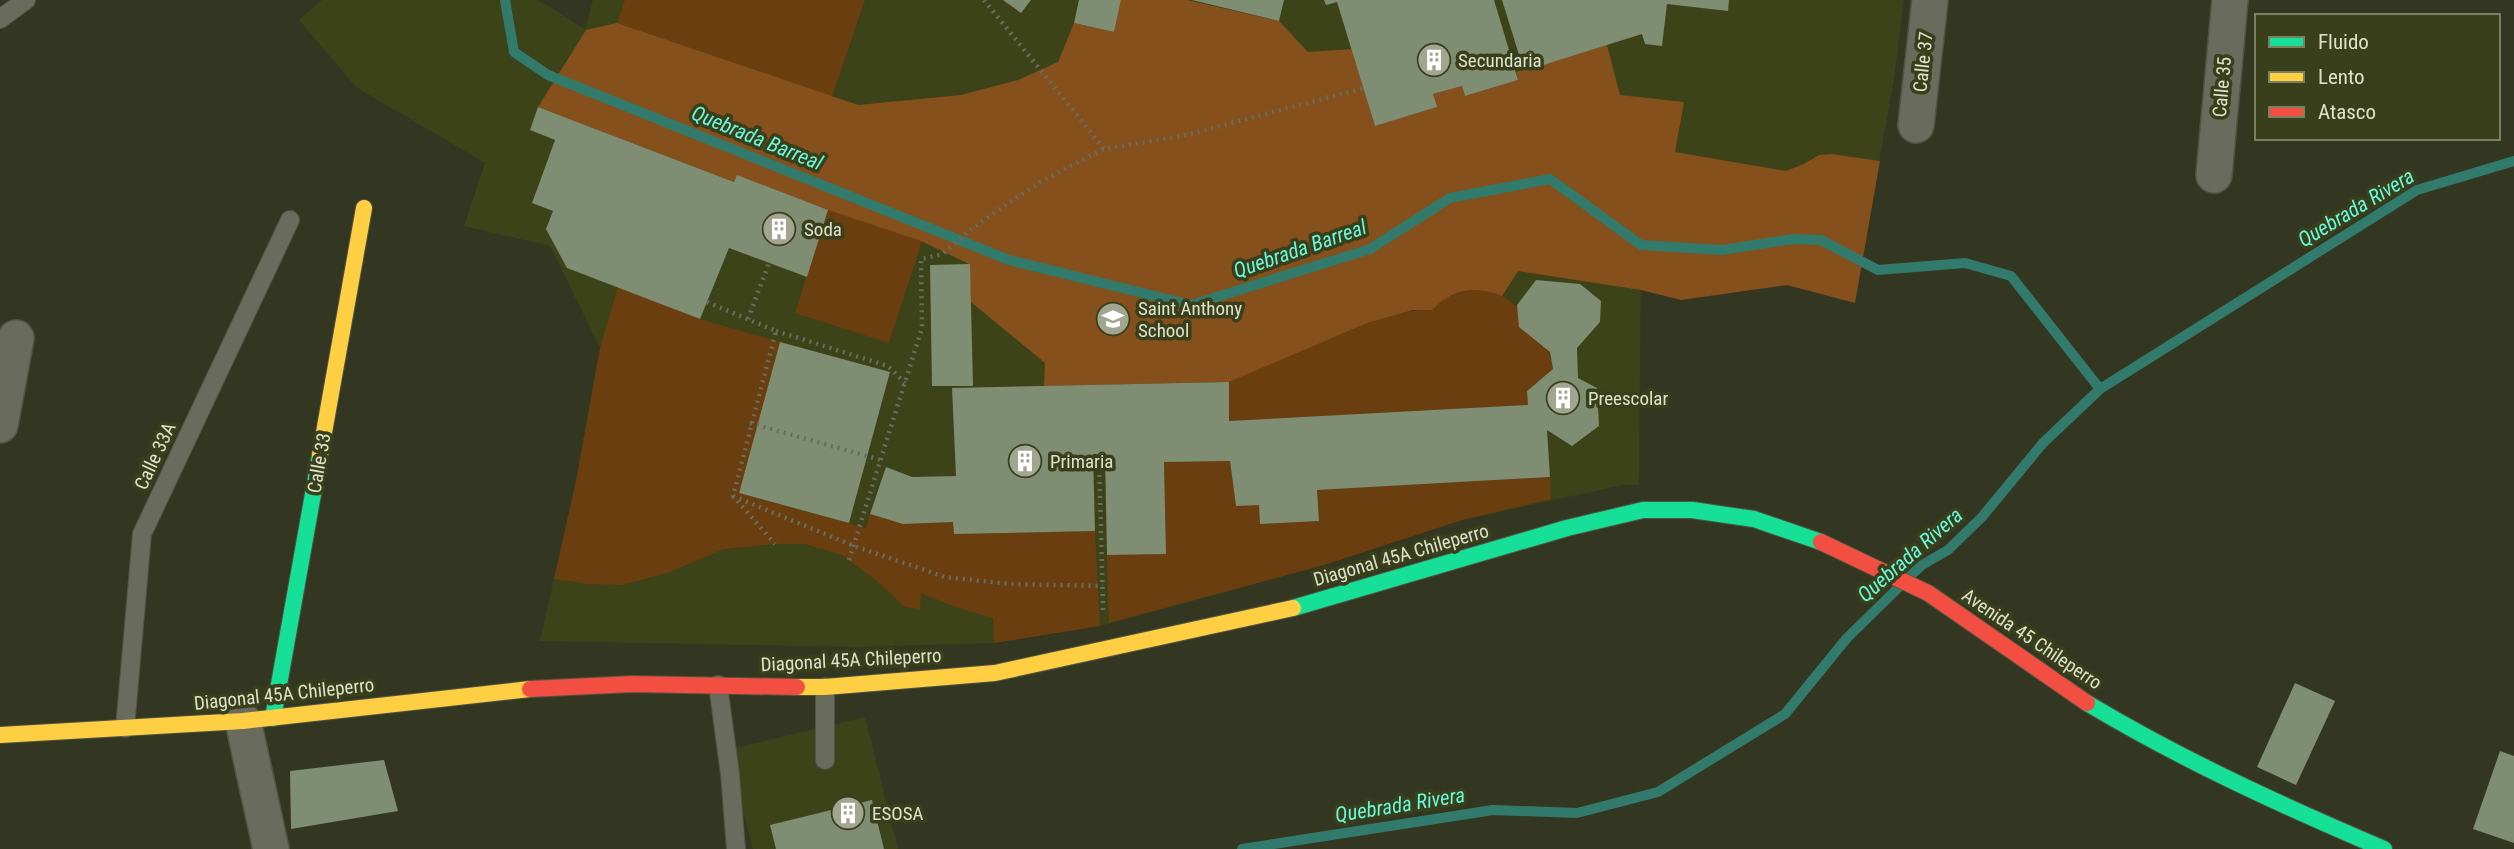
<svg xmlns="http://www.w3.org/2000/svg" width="2514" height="849" font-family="'Roboto Condensed',sans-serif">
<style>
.built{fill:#3c4318}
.green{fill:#6a3e0e}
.forest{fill:#85501b}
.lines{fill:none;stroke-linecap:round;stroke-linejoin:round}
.stream{stroke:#327a6b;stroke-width:10}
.building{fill:#7f8d73}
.lane-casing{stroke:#505442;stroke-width:20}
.street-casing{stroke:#505442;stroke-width:38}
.fast-casing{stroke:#505442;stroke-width:18}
.slow-casing{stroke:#505442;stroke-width:18}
.jam-casing{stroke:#505442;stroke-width:18}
.path{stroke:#696d5e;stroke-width:4.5;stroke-dasharray:2 5;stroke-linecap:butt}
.lane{stroke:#696c5d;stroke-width:18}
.street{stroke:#696c5d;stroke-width:35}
.fast{stroke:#16e098;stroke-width:16}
.slow{stroke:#ffcf43;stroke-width:16}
.jam{stroke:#f24e42;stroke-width:16}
.labels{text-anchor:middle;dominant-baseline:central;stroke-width:7;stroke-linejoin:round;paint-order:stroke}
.poi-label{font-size:19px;fill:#dde2cc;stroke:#383f1a;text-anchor:start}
.street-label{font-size:19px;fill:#dde2cc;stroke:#383f1a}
.water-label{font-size:21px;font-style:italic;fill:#66f9dd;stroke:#383f1a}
</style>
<rect width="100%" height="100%" fill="#333722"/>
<!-- built -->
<path class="built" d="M322 0H538L585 29 593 0H1904L1894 79 1861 261 1641 245 1639 485H1623L1462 520 1324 565 1104 625 994 643 857 647 540 641 576 481 600 348 550 246 464 226 485 163 356 87 299 20Z
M865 717 898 849H753L728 750Z"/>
<!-- green -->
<path class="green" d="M625 0H865L832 97 617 23Z
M828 210 922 241 889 343 795 313Z
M618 287 700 319 780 342 739 493 866 528 870 514 903 524 953 522 954 534 1095 531 1100 626 994 643 993 618 958 608 921 593 920 609 904 607 877 581 842 555 805 544H775L724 549 667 573 622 585 588 584 554 579 576 481 600 348Z
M1469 290C1504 289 1516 303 1535 330 1545 345 1550 351 1553 369L1527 391 1528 405 1229 421V382C1280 359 1378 308 1431 310L1443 298Z
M1230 461 1236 505H1259L1261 524 1319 521 1317 490 1550 477 1551 499 1462 520 1324 565 1109 623 1107 555 1166 553 1164 462Z"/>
<!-- forest -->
<path class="forest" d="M1121 0H1187L1279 21 1308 52 1352 49 1375 126 1436 107 1433 94 1462 86 1465 96 1518 80 1516 72 1607 45 1620 95 1684 102 1675 152 1786 171 1804 164 1819 155 1831 154 1880 161 1855 303 1787 285 1681 300 1641 290 1518 271 1502 296C1475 285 1452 289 1432 310H1413L1367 323 1229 382 1044 386 1045 363 971 302 969 264 921 241 828 210 737 176 734 182 538 107 586 30 617 23 858 105 961 95 1018 80 1058 62 1074 23 1114 32Z"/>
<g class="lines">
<!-- stream -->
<path class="stream" d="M505 0 514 52 548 75 1009 260 1191 305 1370 249 1450 198 1550 179 1641 245 1722 250 1793 239 1821 240 1878 270 1965 263 2011 276 2100 389
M1911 575 1922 565 1948 550 1982 517 2043 443 2100 389 2417 190 2514 161
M1242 849 1493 810 1577 813 1658 792 1785 714 1847 638 1899 587"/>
</g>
<!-- building -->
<path class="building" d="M1003 0H1031L1021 13Z
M1079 0H1121L1114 32 1074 23Z
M1192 0H1284L1279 21Z
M1324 0H1494L1518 80 1465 96 1462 86 1433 94 1437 107 1375 126 1337 2 1326 5Z
M1502 0H1729L1728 11 1667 4 1662 46 1645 44 1642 34 1524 71Z
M538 107 734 182 737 175 828 210 807 277 729 248 700 319 567 268 546 229 553 211 532 203 555 140 530 130Z
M970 264 973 386H932L930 265Z
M1536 280 1580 284 1601 301 1600 322 1577 348 1578 378 1597 388 1599 426 1572 446 1547 430 1550 477 1317 490 1319 521 1260 524 1259 505 1236 506 1230 461 1164 462 1166 554 1107 555 1105 454H1093L1095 531 954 534 953 522 903 524 870 514 886 467 912 477 956 476 952 388 1229 382V421L1528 405 1527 391 1553 369 1550 352 1519 327 1517 305Z
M780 342 890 372 849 523 739 493Z
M2295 683 2335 701 2296 785 2257 767Z
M2500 751 2514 756V843L2473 829Z
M384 760 398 811 291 829 290 771Z
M872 800 884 849H776L770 825Z"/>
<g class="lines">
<defs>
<path id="lane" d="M0 19 26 0
M718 685 730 774 736 849
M125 728 142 534 290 220
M825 760V687"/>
<path id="street" d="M1916 125 1930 0
M2214 175 2230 0
M0 425 16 338
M243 721 271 849"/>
<path id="fast" d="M1293 608 1567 528 1643 510H1692L1754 519 1821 542
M2087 703C2182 760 2283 806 2384 849
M273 718 320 455"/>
<path id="slow" d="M320 455 364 208
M797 687H825L995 673 1293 608
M0 735 243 721 530 689"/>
<path id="jam" d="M1821 542 1928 593 2087 703
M530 689 632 684 797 687"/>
</defs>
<!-- lane casing -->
<use href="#lane" class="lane-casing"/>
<!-- street casing -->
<use href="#street" class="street-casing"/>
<!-- fast casing -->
<use href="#fast" class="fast-casing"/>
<!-- slow casing -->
<use href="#slow" class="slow-casing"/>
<!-- jam casing -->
<use href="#jam" class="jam-casing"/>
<!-- path -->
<path class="path" d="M984 0 1104 149
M707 302 776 331 733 496 775 544
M748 319 769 263
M776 331 888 366 905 383
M750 423 881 460
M1099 454 1103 610
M733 496 854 546 945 577 1010 584 1103 586
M849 560 922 328 921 259 943 254 971 229 1013 200 1049 177 1104 149 1182 136 1364 88"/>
<!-- lane -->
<use href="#lane" class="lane"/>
<!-- street -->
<use href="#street" class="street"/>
<!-- fast -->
<use href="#fast" class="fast"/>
<!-- slow -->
<use href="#slow" class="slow"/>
<!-- jam -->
<use href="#jam" class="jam"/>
</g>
<!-- icons -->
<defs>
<symbol id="building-disc" viewBox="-11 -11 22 22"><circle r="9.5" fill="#a2a690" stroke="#383f1a"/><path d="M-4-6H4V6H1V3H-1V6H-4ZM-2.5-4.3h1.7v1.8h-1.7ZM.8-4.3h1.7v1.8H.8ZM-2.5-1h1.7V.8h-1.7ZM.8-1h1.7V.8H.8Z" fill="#fff"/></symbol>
<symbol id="school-disc" viewBox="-11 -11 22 22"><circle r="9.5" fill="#a2a690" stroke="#383f1a"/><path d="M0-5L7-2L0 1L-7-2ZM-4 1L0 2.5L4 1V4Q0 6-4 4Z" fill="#fff"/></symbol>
</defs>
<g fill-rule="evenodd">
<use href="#building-disc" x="1415" y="41" width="38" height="38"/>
<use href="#building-disc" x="760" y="210" width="38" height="38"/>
<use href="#school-disc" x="1094" y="300" width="38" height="38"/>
<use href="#building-disc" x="1544" y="379" width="38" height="38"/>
<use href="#building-disc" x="1006" y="442" width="38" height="38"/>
<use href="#building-disc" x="829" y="794" width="38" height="38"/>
</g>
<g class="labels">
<!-- poi labels -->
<g class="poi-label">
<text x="1458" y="60">Secundaria</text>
<text x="804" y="229">Soda</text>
<text x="1138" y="308">Saint Anthony<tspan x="1138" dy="22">School</tspan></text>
<text x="1588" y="398">Preescolar</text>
<text x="1050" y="461">Primaria</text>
<text x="872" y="813">ESOSA</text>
</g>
<!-- street labels -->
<g class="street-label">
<text transform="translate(1923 62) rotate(-84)">Calle 37</text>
<text transform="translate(2222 87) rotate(-85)">Calle 35</text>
<text transform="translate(155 456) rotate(-65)">Calle 33A</text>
<text transform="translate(319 463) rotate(-80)">Calle 33</text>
<text transform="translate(1401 555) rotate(-16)">Diagonal 45A Chileperro</text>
<text transform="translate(2032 639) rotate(34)">Avenida 45 Chileperro</text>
<text transform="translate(851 660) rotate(-3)">Diagonal 45A Chileperro</text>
<text transform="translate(284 694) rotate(-6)">Diagonal 45A Chileperro</text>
</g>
<!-- water labels -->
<g class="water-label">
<text transform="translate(757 138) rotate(22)">Quebrada Barreal</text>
<text transform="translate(2356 208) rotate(-31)">Quebrada Rivera</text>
<text transform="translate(1300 249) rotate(-19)">Quebrada Barreal</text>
<text transform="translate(1910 555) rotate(-41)">Quebrada Rivera</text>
<text transform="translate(1400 805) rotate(-9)">Quebrada Rivera</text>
</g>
</g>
<!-- legend -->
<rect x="2255" y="14" width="245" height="126" fill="#383f1a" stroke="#7a8061" stroke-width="2"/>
<rect x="2269" y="37" width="35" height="10" fill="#16e098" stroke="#7a8061" stroke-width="2"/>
<text x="2318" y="49" font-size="21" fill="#dde2cc">Fluido</text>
<rect x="2269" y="72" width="35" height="10" fill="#ffcf43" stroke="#7a8061" stroke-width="2"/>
<text x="2318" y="84" font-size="21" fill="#dde2cc">Lento</text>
<rect x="2269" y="107" width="35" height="10" fill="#f24e42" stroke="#7a8061" stroke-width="2"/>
<text x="2318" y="119" font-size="21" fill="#dde2cc">Atasco</text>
</svg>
